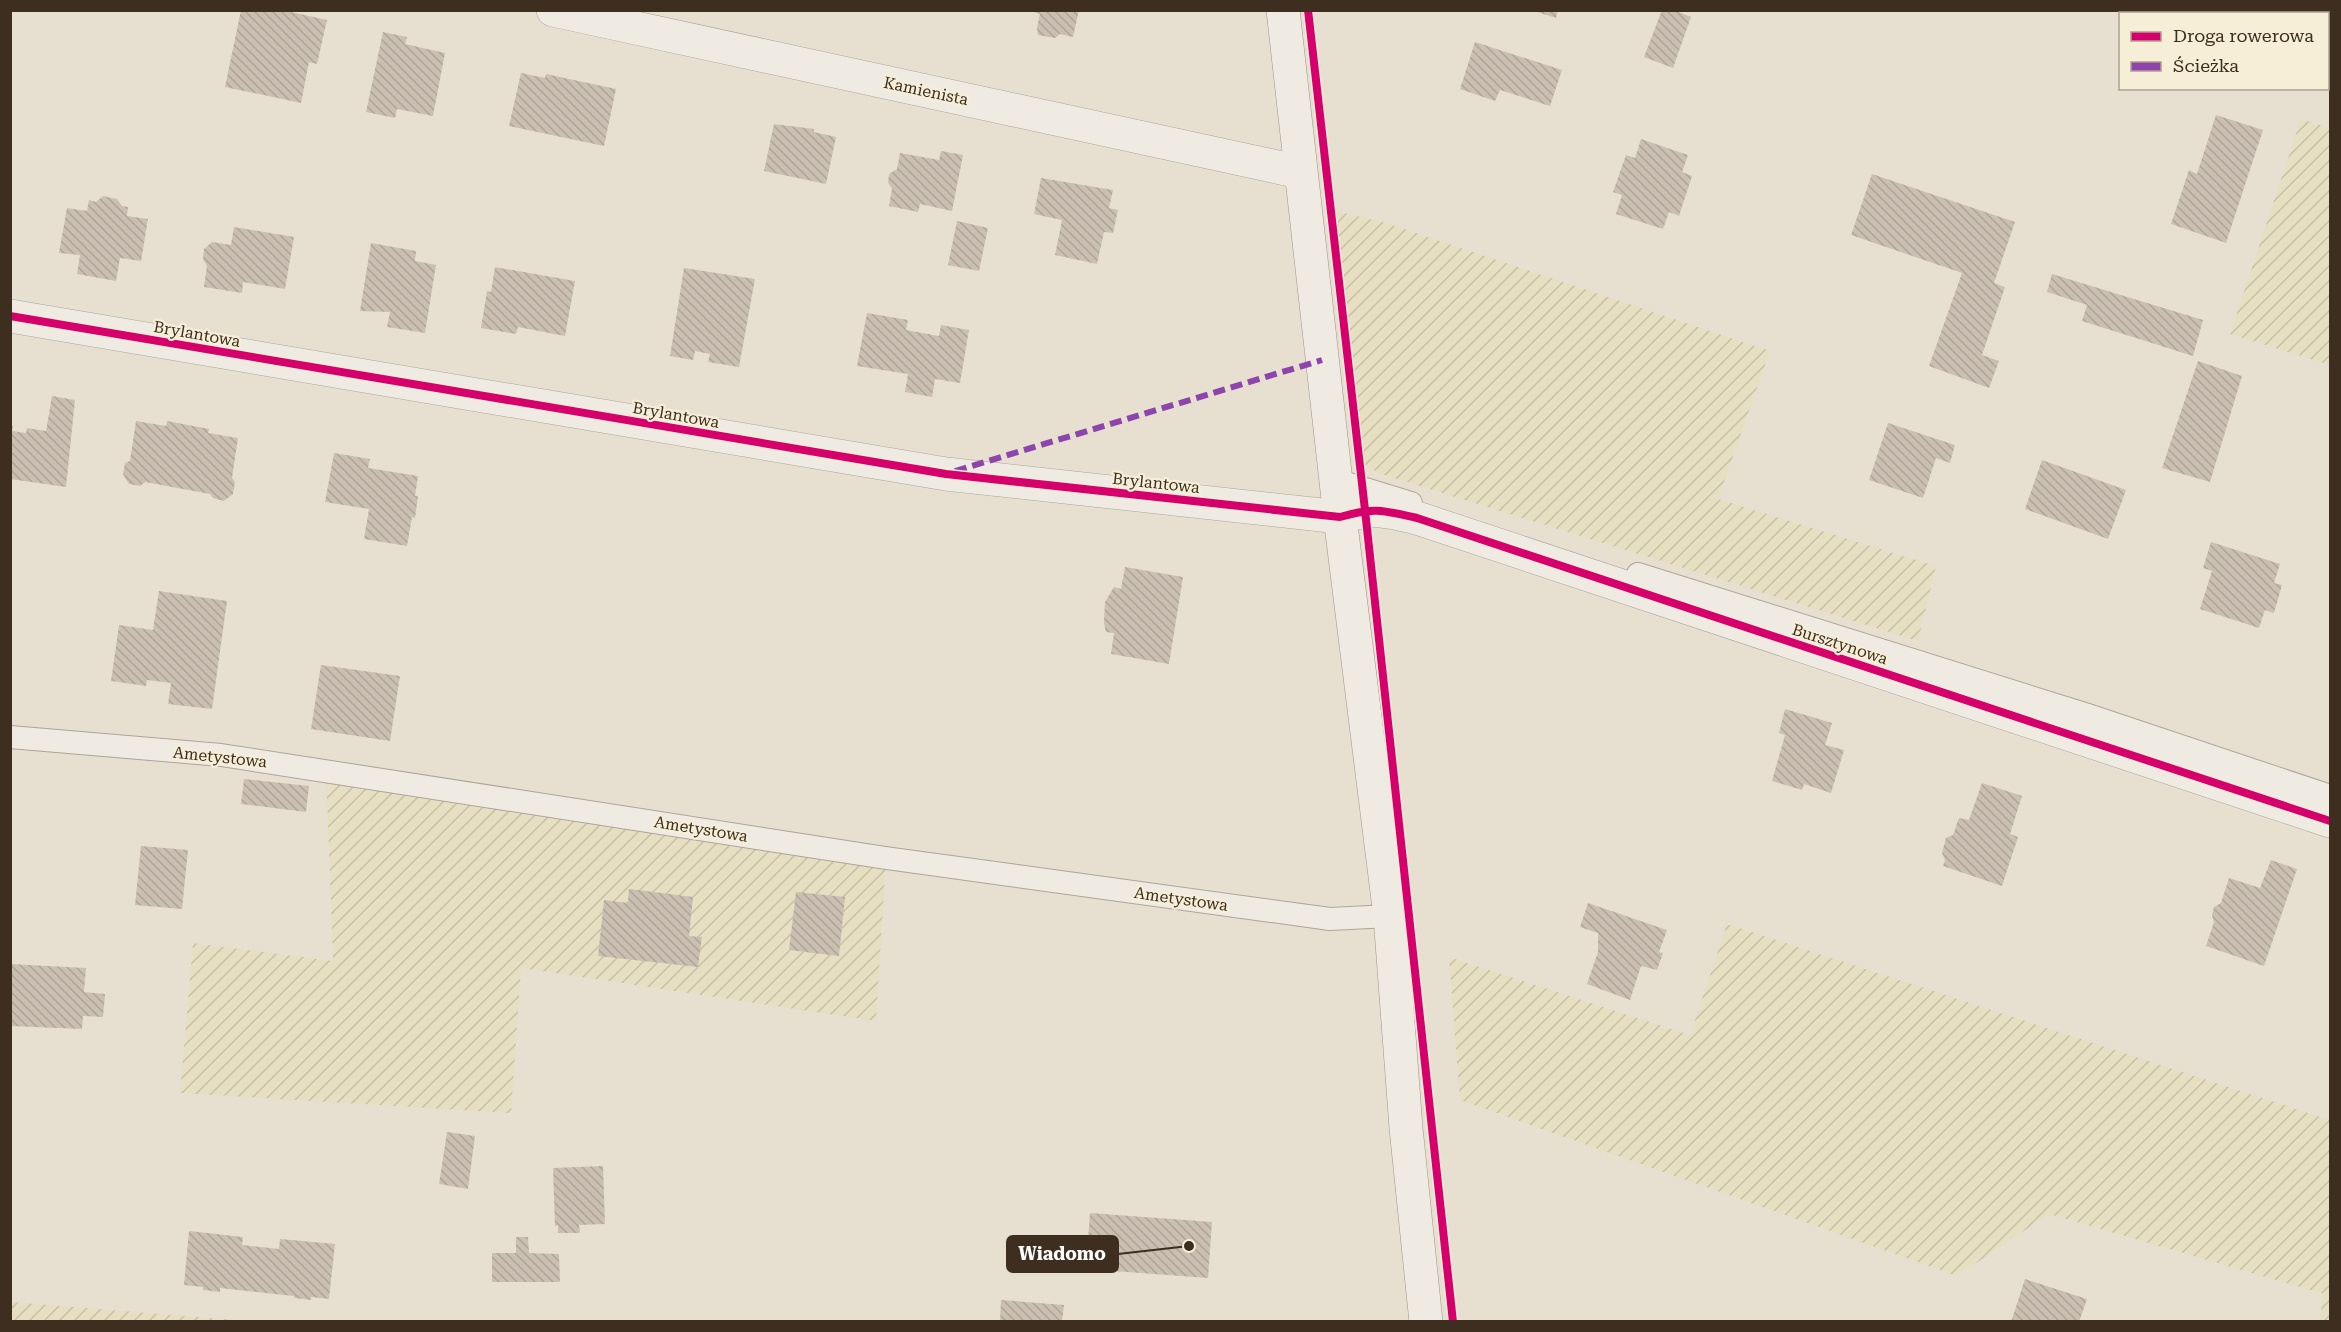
<svg xmlns="http://www.w3.org/2000/svg" width="2341" height="1332" font-family="'Roboto Serif',serif">
<style>
.farmland{fill:url(#farmland-furrows)}
.building{fill:url(#building-back-hatch)}
.lines{fill:none;stroke-linecap:round;stroke-linejoin:round}
.lane-casing{stroke:#ada599;stroke-width:24}
.street-casing{stroke:#ada599;stroke-width:34}
.secondary-casing{stroke:#9c958a;stroke-width:34}
.lane{stroke:#efebe3;stroke-width:22}
.street{stroke:#efebe3;stroke-width:33}
.secondary{stroke:#efebe3;stroke-width:33}
.quiet{stroke:#8e44ad;stroke-width:6;stroke-dasharray:12 6;stroke-linecap:butt}
.cycleway-casing{stroke:#f7eed8;stroke-width:11}
.cycleway{stroke:#d6006c;stroke-width:8}
.labels{text-anchor:middle;dominant-baseline:central;stroke-width:4.5;stroke-linejoin:round;paint-order:stroke}
.street-label{font-size:16px;fill:#3d2e20;stroke:#f7eed8}
.leader{fill:none;stroke:#3d2e20;stroke-width:2}
.callout-dot{fill:#3d2e20;stroke:#f7eed8;stroke-width:2}
.callout{fill:#3d2e20;stroke:#3d2e20;stroke-width:2}
.callout-label{font-size:18px;text-anchor:middle;font-weight:bold;fill:#fff}
</style>
<defs>
<pattern id="farmland-furrows" width="10" height="10" patternUnits="userSpaceOnUse" patternTransform="scale(1.5)"><rect width="10" height="10" fill="#e6dfc2"/><path d="M-1 1l2-2M0 10L10 0M9 11l2-2" fill="none" stroke="#c6c0a6"/></pattern>
<pattern id="building-back-hatch" width="6" height="6" patternUnits="userSpaceOnUse" patternTransform="scale(1.5)"><rect width="6" height="6" fill="#cbbfb2"/><path d="M-1 5l2 2M0 0l6 6M5-1l2 2" fill="none" stroke="#afa499"/></pattern>
</defs>
<rect width="100%" height="100%" fill="#e7e0d1"/>
<!-- farmland -->
<path class="farmland" d="M2301 119 2330 128V365L2230 334Z
M1336 211 1386 223 1770 351 1718 499 1936 566 1918 641 1381 474 1356 460Z
M326 770 886 858 876 1021 521 968 511 1113 180 1093 193 943 333 961Z
M1727 924 2330 1120V1321H2319L2324 1294 2049 1214 1957 1276 1460 1100 1449 957 1690 1035Z
M11 1302 248 1321H11Z"/>
<!-- building -->
<path class="building" d="M241 10H282L327 20 317 64 309 62 301 103 225 87Z
M1027 10H1079L1073 37 1060 34 1055 38 1038 35 1037 28 1040 14Z
M1531 10H1558L1556 18Z
M1662 10H1674L1691 17 1673 68 1644 57Z
M383 32 407 37 405 44 445 53 433 116 397 109 395 118 366 112Z
M1475 42 1562 70 1550 106 1500 90 1495 101 1460 89Z
M521 73 545 78 546 74 616 89 604 146 509 126Z
M2216 115 2263 130 2226 243 2171 224 2189 170 2197 174Z
M774 124 814 129V132L836 137 826 184 764 171Z
M1641 139 1688 155 1682 172 1692 176 1679 216 1669 212 1663 229 1616 214 1622 195 1613 192 1626 155 1635 158Z
M941 151 963 155 952 211 920 204 918 212 889 206 892 189 888 182 889 174 897 169 900 153 939 160Z
M1872 174 2015 222 1994 283 2005 287 1982 355 1999 361 1989 388 1929 366 1962 273 1851 235Z
M1041 178 1113 190 1109 208 1118 210 1113 233 1104 232 1097 264 1055 255 1062 220 1034 214Z
M103 196 117 199 122 206 128 207 127 216 148 219 141 261 120 258 116 281 77 274 80 255 59 253 67 208 87 211 89 200 96 202Z
M957 221 988 228 979 271 948 265Z
M234 227 294 237 285 289 243 282 242 293 204 287 207 266 203 259 204 249 212 242 231 245Z
M371 243 416 251 415 261 436 265 425 333 387 327 390 312 360 311Z
M495 267 575 281 565 336 518 327 516 334 481 328 487 291 491 292Z
M684 268 755 279 739 367 708 362 710 354 695 351 693 360 670 356Z
M2052 274 2203 320 2193 356 2082 321 2087 305 2047 292Z
M867 313 908 320 906 330 939 336 941 325 969 330 960 383 935 379 932 397 905 392 908 374 857 366Z
M2198 361 2242 376 2210 482 2162 468Z
M52 396 75 400 66 487 10 479V426H13L12 431 26 433 27 428 46 431Z
M136 421 166 426 167 421 209 429 208 433 238 438 232 478 235 482 233 494 224 501 213 498 210 494 145 482 140 486 129 484 123 474 125 463 130 461Z
M1888 423 1955 445 1950 463 1936 458 1923 498 1869 480Z
M334 453 370 459 368 468 418 476 415 496H418L415 518 412 517 407 546 364 539 369 509 325 502Z
M2042 460 2126 490 2108 539 2025 509Z
M2211 542 2280 564 2274 583 2282 585 2274 613 2265 610 2259 628 2200 609 2212 571 2203 568Z
M1125 567 1183 577 1169 664 1111 654 1114 633 1106 632 1104 623 1105 602 1114 587 1121 589Z
M159 591 227 601 212 709 168 704 171 683 147 680 146 686 111 681 119 625 153 630Z
M321 665 400 676 390 741 311 729Z
M1785 709 1832 723 1825 745 1844 750 1831 793 1804 784 1802 790 1772 781 1785 735 1779 733Z
M244 779 309 786 306 812 241 804Z
M1982 783 2022 796 2010 834 2018 837 2002 886 1943 866 1945 860 1942 853 1946 838 1953 835 1959 818 1969 820Z
M141 846 188 850 182 909 135 905Z
M2271 860 2297 869 2264 966 2206 946 2214 922 2212 915 2214 907 2221 903 2229 878 2260 888Z
M629 889 693 897 689 936 702 937 698 967 598 956 604 900 628 903Z
M796 892 845 897 839 956 789 950Z
M1588 903 1667 930 1659 952 1663 953 1657 970 1641 966 1630 1000 1587 984 1598 952V933L1580 927Z
M10 964 86 968 84 992 105 994 103 1017 83 1016 82 1029 10 1026Z
M447 1132 475 1136 468 1189 439 1184Z
M603 1166 605 1224 579 1225 580 1233H558V1225L555 1226 553 1168Z
M1090 1213 1212 1222 1208 1278 1086 1269Z
M189 1231 243 1237 242 1245 279 1249 280 1239 335 1244 329 1299 311 1297V1300L294 1298V1296L220 1288V1292L203 1290V1287L184 1285Z
M516 1237H528L529 1253 559 1254 560 1282H492V1253H516Z
M2025 1279 2087 1299 2079 1322H2011Z
M1001 1300 1064 1305 1062 1322H1000Z"/>
<g class="lines">
<defs>
<path id="lane" d="M1336 480 1411 503
M1638 574 2088 715 2330 796
M10 737 221 755 886 858 1330 919 1390 916"/>
<path id="street" d="M553 10 1300 172
M10 316 946 474 1340 517C1374 507 1383 510 1417 518L2330 821"/>
<path id="secondary" d="M1283 10 1340 517 1390 916 1406 1128 1426 1322"/>
</defs>
<!-- lane casing -->
<use href="#lane" class="lane-casing"/>
<!-- street casing -->
<use href="#street" class="street-casing"/>
<!-- secondary casing -->
<use href="#secondary" class="secondary-casing"/>
<!-- lane -->
<use href="#lane" class="lane"/>
<!-- street -->
<use href="#street" class="street"/>
<!-- secondary -->
<use href="#secondary" class="secondary"/>
<!-- quiet -->
<path class="quiet" d="M955 471 1322 360"/>
<defs>
<path id="cycleway" d="M1308 10 1365 510 1453 1322
M10 316 946 474 1340 517C1374 507 1383 510 1417 518L2330 821"/>
</defs>
<!-- cycleway casing -->
<use href="#cycleway" class="cycleway-casing"/>
<!-- cycleway -->
<use href="#cycleway" class="cycleway"/>
</g>
<g class="labels">
<!-- street labels -->
<g class="street-label">
<text transform="translate(926 91) rotate(12)">Kamienista</text>
<text transform="translate(197 334) rotate(10)">Brylantowa</text>
<text transform="translate(676 415) rotate(10)">Brylantowa</text>
<text transform="translate(1156 483) rotate(6)">Brylantowa</text>
<text transform="translate(1840 644) rotate(18)">Bursztynowa</text>
<text transform="translate(220 757) rotate(6)">Ametystowa</text>
<text transform="translate(701 829) rotate(9)">Ametystowa</text>
<text transform="translate(1181 899) rotate(8)">Ametystowa</text>
</g>
</g>
<!-- callouts -->
<path class="leader" d="M1189 1246L1118 1254"/>
<circle class="callout-dot" cx="1189" cy="1246" r="6"/>
<rect class="callout" x="1007" y="1236" width="111" height="36" rx="6"/>
<g class="callout-label">
<text x="1062" y="1260">Wiadomo</text>
</g>
<!-- border -->
<rect width="2341" height="1332" fill="none" stroke="#3d2e20" stroke-width="24"/>
<!-- legend -->
<rect x="2119" y="12" width="210" height="78" fill="#f7eed8" stroke="#ada18e" stroke-width="1.5"/>
<rect x="2131" y="32" width="30" height="9" fill="#d6006c" stroke="#ada18e" stroke-width="1.5"/>
<text x="2173" y="42" font-size="18" fill="#3d2e20">Droga rowerowa</text>
<rect x="2131" y="62" width="30" height="9" fill="#8e44ad" stroke="#ada18e" stroke-width="1.5"/>
<text x="2173" y="72" font-size="18" fill="#3d2e20">Ścieżka</text>
</svg>
